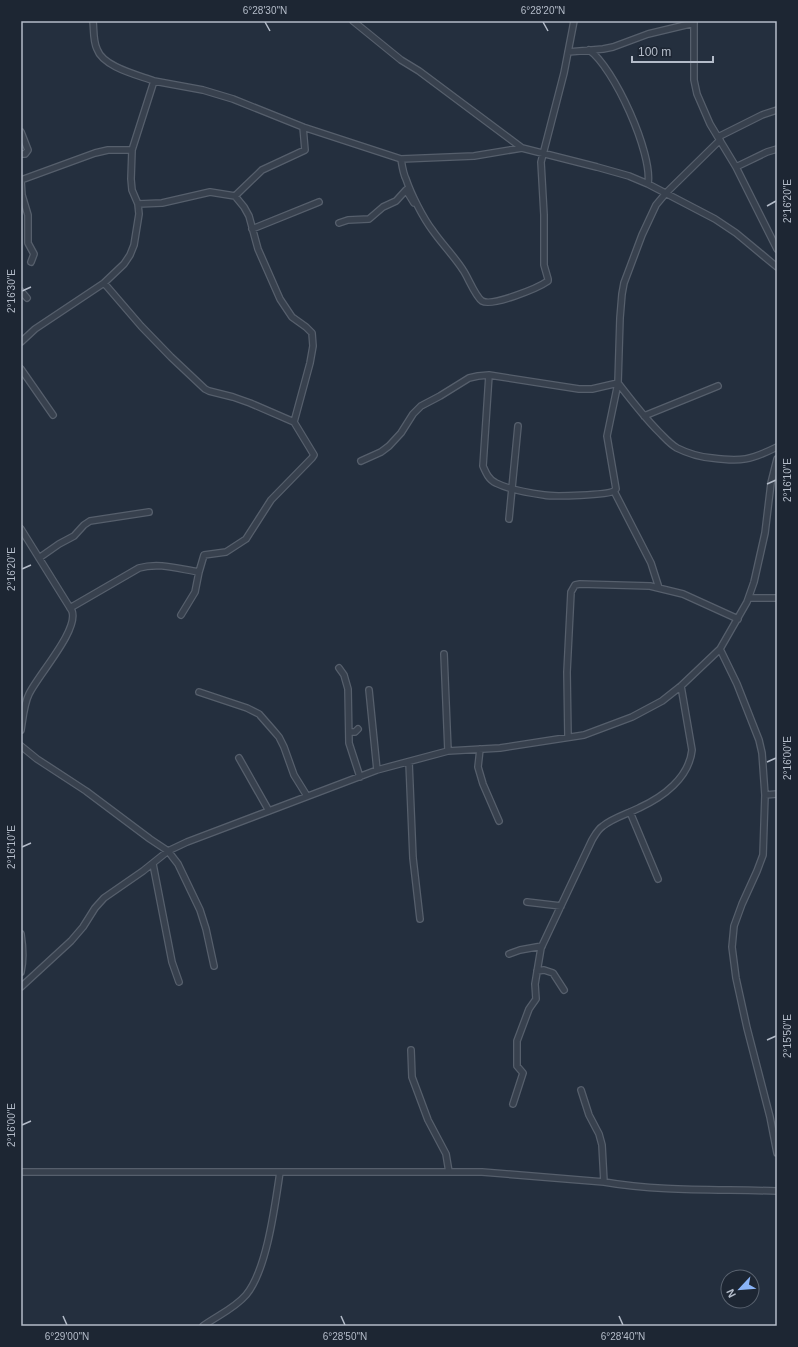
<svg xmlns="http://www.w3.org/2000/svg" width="798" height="1347" font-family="Helvetica,sans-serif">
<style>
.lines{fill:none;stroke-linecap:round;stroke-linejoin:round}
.minor-casing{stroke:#565f6c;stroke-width:8}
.minor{stroke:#38414e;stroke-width:5.5}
.ticks{fill:none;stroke:#b4bcc9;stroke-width:1.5}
.neatline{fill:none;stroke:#b4bcc9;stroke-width:1.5}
.ticks-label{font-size:10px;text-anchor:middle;fill:#b4bcc9}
</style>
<rect width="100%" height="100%" fill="#242f3e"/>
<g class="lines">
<defs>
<path id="minor" d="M93 21C94 30 93 41 97 49 103 67 138 75 154 81
M353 21 401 60 419 71 522 148 597 167 629 176 648 184 715 219 736 233 777 267
M694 21V80L697 94 710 124 736 167 777 249
M589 50C614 67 653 154 648 184
M568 52 603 49 613 47 648 34 694 23
M21 132 28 150 25 154H21
M718 137 762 115 777 110
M401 159C402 165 403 173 406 179 411 194 423 218 433 231 442 244 454 256 463 270 468 277 475 296 482 301 492 307 538 288 548 281V279L544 265V215L541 162 564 73 574 21
M736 167 767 152 777 149
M21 180 95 153 108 150H132
M21 180 22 195 28 215V243L34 254 31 262
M235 196 262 170 305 150 303 127
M138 204 162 203 210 192 235 196 244 207 249 216 258 249 280 299 292 317 306 327 312 333 313 346 310 363 294 422
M339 223 348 220 369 219 383 207 396 201 406 190 414 203H415
M252 229 319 202
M104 283 141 326 171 357 205 389 209 391 233 397 250 403 294 422 314 455 312 458 271 500 246 539 226 552 204 555 199 572 195 592 181 615
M21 291 27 298
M21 342 35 329 104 283 124 264 130 255 134 245 139 214 138 204 132 190 131 179 132 150 154 81 203 90 233 99 303 127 401 159 474 156 522 148
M21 369 53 415
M489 375 483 466C486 473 489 480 496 483 510 490 529 493 544 495 554 497 608 495 614 491
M644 416 718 386
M361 461 381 452 389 446 401 433 413 414 421 406 440 396 469 378 478 376 489 375 579 389H592L618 383C631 400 644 417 659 432 665 438 670 444 677 448 689 454 700 457 712 458 741 462 751 460 777 447
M509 519 518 426
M21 529 72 611C79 630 38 675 29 694 24 704 23 718 21 730
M39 558 59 544 74 536 84 525 90 521 149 512
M659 588 651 563 614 491 616 489 607 436 618 383 620 318 622 294 624 283 642 235 656 205 666 193 720 140
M749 598H777
M70 608 139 568C159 562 179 569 199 572
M720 649 737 684 759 740 762 753 765 795 763 855 757 871 742 904 734 926 732 947 736 978 747 1028 770 1117 777 1153
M444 654 448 751
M339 668 344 675 348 689 349 743 360 777
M369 690 377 770
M199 692 247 708 259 714 273 730 279 737 284 747 294 775 307 796
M349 732H355L358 729
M568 737 567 672 571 592 575 585 580 584 650 586 683 594 738 619
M21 746 37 759 86 791 150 839 168 851 178 864 200 910 206 929 214 966
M480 749 478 767 483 784 499 821
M239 758 269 811
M409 762 413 858 420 919
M765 795 777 794
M630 812 658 879
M153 864 172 962 179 982
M527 902 561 906
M21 934C23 947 24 959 21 972
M509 954 520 950 542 946
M537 971 544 970 553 973 564 990
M21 987 71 941 83 927 95 908 104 898 143 871 168 851 187 842 377 770 448 751 500 748 584 735 632 717 662 701 681 686 720 649 747 602 754 582 765 533 771 483 777 459
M411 1050 412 1077 428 1120 446 1154 449 1172
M581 1090 589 1115 599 1134 602 1145 604 1182
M513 1104 523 1073 517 1066V1041L529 1009 536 999 535 984 541 948 592 840C595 835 598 829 603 826 613 818 627 814 639 808 663 797 689 778 692 750L681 686
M21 1172H482L604 1182C661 1192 720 1189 777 1191
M203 1326C217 1316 235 1308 246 1295 267 1270 275 1205 280 1172"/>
</defs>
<!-- minor casing -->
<use href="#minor" class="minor-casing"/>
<!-- minor -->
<use href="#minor" class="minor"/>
</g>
<!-- ticks -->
<path class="ticks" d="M265 22 270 31M543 22 548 31M767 206 776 201M22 291 31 287M767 484 776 480M22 569 31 565M767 762 776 758M22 847 31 843M767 1040 776 1036M22 1125 31 1121M63 1316 67 1325M341 1316 345 1325M619 1316 623 1325"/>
<!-- border -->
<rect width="798" height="1347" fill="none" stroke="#1d2633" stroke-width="44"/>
<!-- north arrow -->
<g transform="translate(740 1289) rotate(244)"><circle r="19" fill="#1d2633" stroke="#59626f"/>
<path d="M0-3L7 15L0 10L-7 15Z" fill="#8ab4f8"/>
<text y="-6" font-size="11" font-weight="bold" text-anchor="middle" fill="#b4bcc9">N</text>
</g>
<!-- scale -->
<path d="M632 56v6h81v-6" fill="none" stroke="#b4bcc9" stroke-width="2"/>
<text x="638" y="56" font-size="12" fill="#b4bcc9" stroke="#1d2633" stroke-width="3" paint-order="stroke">100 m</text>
<rect x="22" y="22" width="754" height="1303" class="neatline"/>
<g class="ticks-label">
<text x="265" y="14">6°28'30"N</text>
<text x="543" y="14">6°28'20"N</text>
<text transform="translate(787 201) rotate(-90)" y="4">2°16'20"E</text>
<text transform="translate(11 291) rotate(-90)" y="4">2°16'30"E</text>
<text transform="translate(787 480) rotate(-90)" y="4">2°16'10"E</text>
<text transform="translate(11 569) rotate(-90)" y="4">2°16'20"E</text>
<text transform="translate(787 758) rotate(-90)" y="4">2°16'00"E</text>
<text transform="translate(11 847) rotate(-90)" y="4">2°16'10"E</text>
<text transform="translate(787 1036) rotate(-90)" y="4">2°15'50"E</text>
<text transform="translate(11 1125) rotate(-90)" y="4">2°16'00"E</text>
<text x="67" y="1340">6°29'00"N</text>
<text x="345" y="1340">6°28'50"N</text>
<text x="623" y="1340">6°28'40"N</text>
</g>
</svg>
